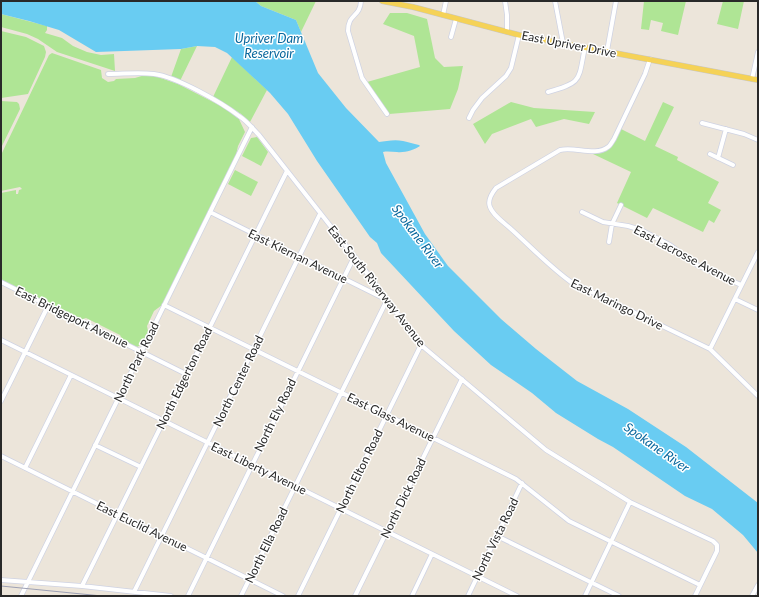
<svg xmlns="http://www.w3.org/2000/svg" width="759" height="597" font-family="Lato,sans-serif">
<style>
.green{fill:#afe595}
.water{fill:#69ccf2}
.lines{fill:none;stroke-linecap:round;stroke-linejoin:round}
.minor-casing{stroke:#cfd3e3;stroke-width:5.5}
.major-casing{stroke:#c7c7c7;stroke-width:6}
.minor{stroke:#fff;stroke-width:4}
.major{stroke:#f5d257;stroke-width:5}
.rail{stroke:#9da0b4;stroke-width:1}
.labels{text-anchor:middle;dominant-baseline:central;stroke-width:3;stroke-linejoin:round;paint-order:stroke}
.street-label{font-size:12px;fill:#292929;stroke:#fff}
.water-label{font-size:13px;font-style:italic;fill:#09689d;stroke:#fff}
</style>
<rect width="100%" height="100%" fill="#ece5da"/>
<!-- green -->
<path class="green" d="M255 1H316L301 32 296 20 261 6Z
M644 1H686L678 35 661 31 663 23 651 20 649 30 641 29Z
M723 1H744L738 29 717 24Z
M390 13H407L427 19 435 58 444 67 463 66 458 89 450 109 389 114 367 82 420 67 414 36 383 24Z
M1 14 47 26V30L45 33 62 38 73 46 87 52 101 55 114 54 115 71 57 52 38 39 27 34 1 27Z
M1 31 26 37 44 46 46 52 45 57 28 94 1 98Z
M197 46 180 81 171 77 181 49Z
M52 53 101 70 102 78 108 82 114 81 116 79 135 78 145 75 155 76 178 84 221 106 238 117 245 132 238 146 236 155 162 305 154 311 147 326 148 331 142 344 137 347 123 341 120 335 86 318 80 320 1 280V193L16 190V194H18L19 190 22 189 20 187 1 191V155L49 55Z
M232 57 267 90 250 122 241 114 213 97Z
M1 101 17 102 19 104 20 109 1 148Z
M511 102 534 108 595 112 589 124 564 119 536 127 531 119 492 134 485 144 473 124Z
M663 102 674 107 655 146 678 157 677 160 719 182 708 203 721 210 714 223 709 220 703 232 653 208 647 218 617 203 631 172 593 154C611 152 613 144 621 129L645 141Z
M257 137 268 152 261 166 242 156 251 138Z
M235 170 258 182 251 196 228 184Z"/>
<!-- water -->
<path class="water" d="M1 1H255L261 6 296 20 318 73 346 108 379 142C386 141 395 139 403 141 409 142 413 144 419 145L420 146C414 150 404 153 397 152 392 152 388 151 383 152L386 163 425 234 448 266 501 319 536 349 577 381 628 409 686 447 758 503V553L743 535 712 509 685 496 613 447 598 439 556 413 532 393 491 365 454 331 381 253 377 243 370 237 317 161 288 114 270 93 227 53 215 47 197 46 181 49 96 52 59 30 29 21 1 14Z"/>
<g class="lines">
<defs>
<path id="minor" d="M361 1C360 18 348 13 348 31L362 78 387 114
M505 1 507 15V32
M555 1 563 43
M443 15 446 1
M451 37 456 19
M607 51 616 1
M650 59 645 74 614 139C612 142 610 146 608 147 595 157 575 146 560 150L496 188C492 193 487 200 490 207 493 216 505 223 511 229 531 247 550 267 571 282L710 349 758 396
M108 74C123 74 139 72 154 74 177 77 221 102 239 116 247 121 253 129 259 135L358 261 421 345 546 450 630 502 713 541 717 545V551L695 596
M752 79 758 52
M548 92C583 82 578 81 585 47
M469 118 473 110 482 98 506 76 511 68 519 35
M702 123 744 134 758 140
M710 154 733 165
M718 158 726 129
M210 212 383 298
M582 212 603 222 628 226 641 230 670 245 697 265 741 285
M609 242 612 224 621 205
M1 282 186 374
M735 299 758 310
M164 305 516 479 569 521 700 585
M1 340 517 596
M710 349 758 252
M1 401 48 306
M95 445 141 467
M1 456 283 596
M25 468 71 375
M497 536 619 596
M1 580 82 586 171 596
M82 586 287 171
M134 592 320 214
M21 596 252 127
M188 596 354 257
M241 596 387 300
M298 596 421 345
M355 596 462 379
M412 596 432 554
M468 596 522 483
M585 596 630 502
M752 596 758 585"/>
<path id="major" d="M382 1 413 7 519 35 758 80"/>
</defs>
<!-- minor casing -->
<use href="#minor" class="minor-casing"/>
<!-- major casing -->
<use href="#major" class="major-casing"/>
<!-- minor -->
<use href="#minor" class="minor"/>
<!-- major -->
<use href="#major" class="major"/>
<!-- rail -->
<path class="rail" d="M1 586 102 596"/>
</g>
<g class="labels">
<!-- street labels -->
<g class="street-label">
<text transform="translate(569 44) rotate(11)">East Upriver Drive</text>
<text transform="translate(685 255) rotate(28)">East Lacrosse Avenue</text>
<text transform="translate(298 256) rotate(26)">East Kiernan Avenue</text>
<text transform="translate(377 286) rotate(52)">East South Riverway Avenue</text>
<text transform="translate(617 304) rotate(26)">East Maringo Drive</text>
<text transform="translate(72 317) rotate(26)">East Bridgeport Avenue</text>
<text transform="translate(136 362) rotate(-64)">North Park Road</text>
<text transform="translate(184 378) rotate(-64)">North Edgerton Road</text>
<text transform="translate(238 381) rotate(-64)">North Center Road</text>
<text transform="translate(275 415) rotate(-64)">North Ely Road</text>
<text transform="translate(391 417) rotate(26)">East Glass Avenue</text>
<text transform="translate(259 468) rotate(26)">East Liberty Avenue</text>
<text transform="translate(359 471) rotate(-64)">North Elton Road</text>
<text transform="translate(403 498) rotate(-64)">North Dick Road</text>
<text transform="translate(142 526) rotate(26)">East Euclid Avenue</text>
<text transform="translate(495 539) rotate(-64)">North Vista Road</text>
<text transform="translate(266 545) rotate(-64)">North Ella Road</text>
</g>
<!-- water labels -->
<g class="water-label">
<text x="269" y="38">Upriver Dam<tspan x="269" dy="15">Reservoir</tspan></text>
<text transform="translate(418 236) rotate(53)">Spokane River</text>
<text transform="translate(657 447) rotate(35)">Spokane River</text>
</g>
</g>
<!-- border -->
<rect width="759" height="597" fill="none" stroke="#292929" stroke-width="4"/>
</svg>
